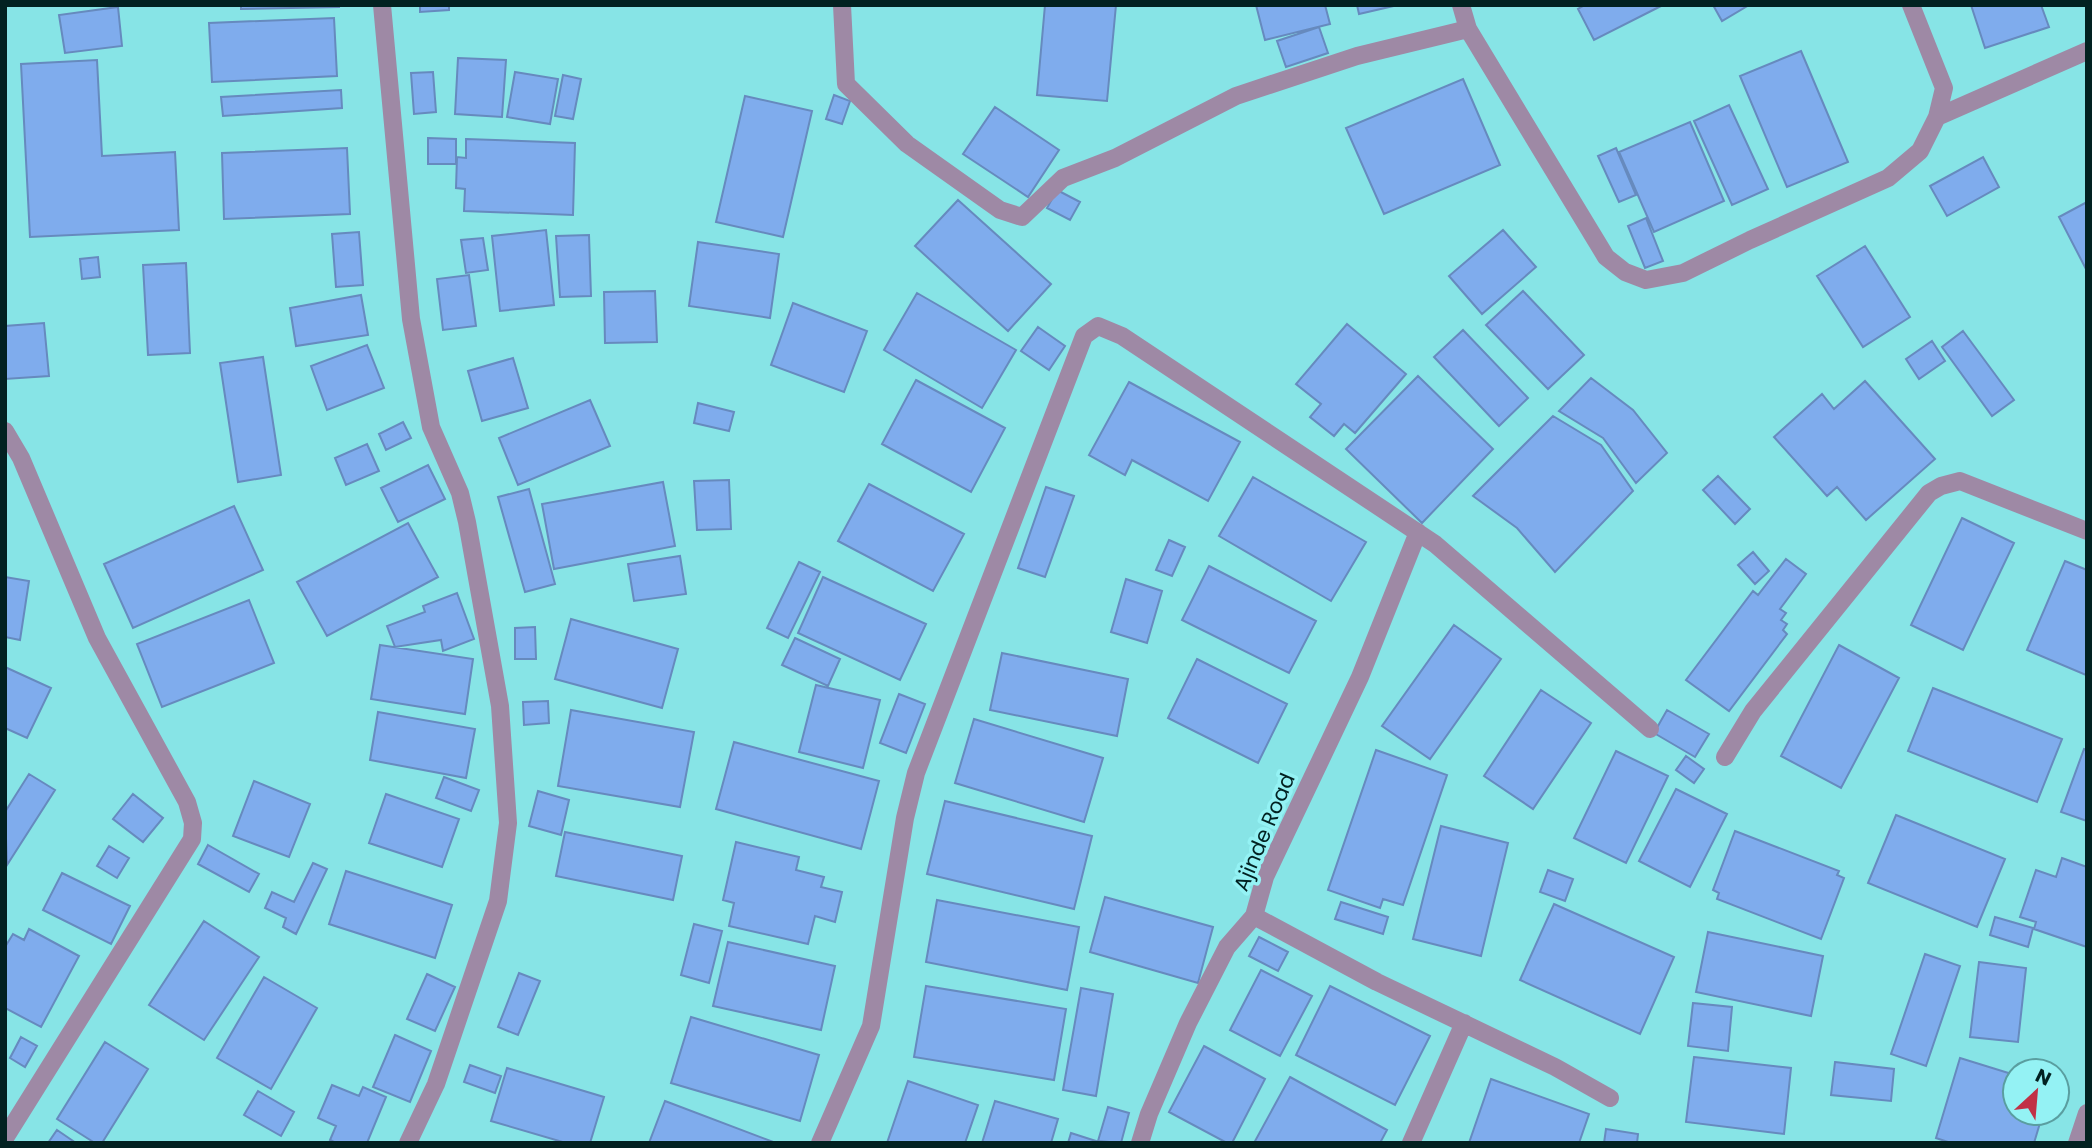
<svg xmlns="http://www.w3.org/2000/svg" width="2092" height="1148" font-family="Poppins,sans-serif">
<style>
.building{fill:#7faced;stroke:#668abe;stroke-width:2}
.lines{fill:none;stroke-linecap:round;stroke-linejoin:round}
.minor{stroke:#9e89a5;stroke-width:18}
.labels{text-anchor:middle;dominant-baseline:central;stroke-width:7;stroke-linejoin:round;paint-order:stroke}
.street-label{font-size:21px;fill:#022121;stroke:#94f2f4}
</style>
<rect width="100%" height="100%" fill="#87e4e6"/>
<!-- building -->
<path class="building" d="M241 5H339V7L241 9Z
M420 5H449V10L420 12Z
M1045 5H1116L1107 101 1037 95Z
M1256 5H1325L1330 24 1265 40Z
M1357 5H1398L1359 14Z
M1585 5H1663L1594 40 1578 9Z
M1713 5H1749L1722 21Z
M1971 5H2041L2049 27 1985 48Z
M118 7 122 46 65 53 59 15Z
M334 18 337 76 212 82 209 23Z
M1319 27 1328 53 1286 67 1277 41Z
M1801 51 1848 162 1787 187 1740 76Z
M458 58 506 60 502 117 455 114Z
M97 60 102 156 175 152 179 230 30 237 21 64Z
M433 72 436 112 414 114 411 73Z
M515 72 558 79 550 124 507 117Z
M563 75 581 79 573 119 555 116Z
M1463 79 1500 165 1384 214 1346 128Z
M341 90 342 108 223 116 221 97Z
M834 95 850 101 842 124 826 119Z
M745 96 812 111 783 237 716 222Z
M1729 105 1768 189 1732 205 1694 121Z
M995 107 1059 150 1028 197 963 154Z
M1690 122 1724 201 1654 232 1619 152Z
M428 138 456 139V164H428Z
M466 139 575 143 573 215 464 211 465 189 456 188 457 157 466 158Z
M347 148 350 214 224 219 222 153Z
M1616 148 1636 195 1619 202 1598 156Z
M1983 157 1999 187 1947 216 1930 186Z
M1057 190 1080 202 1070 220 1047 208Z
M958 200 1051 284 1008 331 915 246Z
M2087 202V271L2059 217Z
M1646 218 1663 261 1645 268 1628 226Z
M546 230 554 305 500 311 492 236Z
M1503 230 1536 267 1482 314 1449 276Z
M359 232 363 285 336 287 332 234Z
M589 235 591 296 560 297 556 236Z
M483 238 488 270 466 273 461 240Z
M698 242 779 254 770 318 689 306Z
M1865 246 1910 317 1863 347 1817 276Z
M98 257 100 277 82 279 80 259Z
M186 263 190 353 148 355 143 265Z
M469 275 476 326 443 330 437 279Z
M655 291 657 342 605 343 604 292Z
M1523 291 1584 355 1548 389 1486 325Z
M917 293 1016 350 982 408 884 350Z
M361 295 368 335 296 346 290 308Z
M793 303 867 331 844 392 771 365Z
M44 323 49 376 5 379V326Z
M1347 324 1406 374 1355 433 1344 424 1334 436 1310 417 1321 404 1296 384Z
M1038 327 1065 346 1049 370 1021 351Z
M1463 330 1528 398 1499 426 1434 357Z
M1963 331 2014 400 1992 416 1942 347Z
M1932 341 1945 361 1919 379 1906 359Z
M367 345 384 388 327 410 311 366Z
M263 357 281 475 238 482 220 363Z
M513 358 528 408 482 421 468 371Z
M1418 376 1493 449 1422 523 1346 449Z
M1591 378 1633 410 1667 453 1636 483 1603 438 1559 411Z
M916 380 1005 428 971 492 882 444Z
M1865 381 1935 459 1866 520 1837 487 1827 496 1774 437 1822 394 1834 409Z
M1129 382 1240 442 1208 501 1132 460 1125 475 1089 455Z
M590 400 610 446 518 485 499 438Z
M698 403 734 412 729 431 694 423Z
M1553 416 1601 445 1633 491 1555 572 1517 528 1473 496Z
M403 422 411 438 386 450 379 434Z
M367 444 379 471 346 485 335 458Z
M428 465 445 499 398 522 381 488Z
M1718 476 1750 509 1735 524 1703 490Z
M1253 477 1366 542 1331 601 1219 536Z
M729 480 731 529 697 530 694 481Z
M663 482 675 546 554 569 542 504Z
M869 484 964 534 933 591 838 541Z
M1046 487 1074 496 1045 577 1018 568Z
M529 489 555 584 525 592 498 497Z
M234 506 263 570 133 628 104 564Z
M1962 518 2014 543 1963 650 1911 625Z
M408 523 438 577 327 636 297 582Z
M1169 540 1185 547 1172 576 1156 570Z
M1753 552 1769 571 1755 584 1738 565Z
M680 556 686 594 634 601 628 564Z
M1786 559 1806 574 1780 609 1786 613 1781 620 1787 624 1783 630 1787 634 1729 711 1686 680 1753 591 1758 595Z
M2065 561 2087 570 2086 675 2027 650Z
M799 562 820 572 788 638 767 628Z
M1209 566 1316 621 1289 673 1182 620Z
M5 577 29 581 20 640 5 637Z
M823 577 926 624 900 680 798 633Z
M1126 579 1162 591 1147 643 1111 632Z
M457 593 474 639 443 651 441 640 395 647 387 626 425 612 423 606Z
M249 600 274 663 162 707 137 644Z
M571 619 678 649 662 708 555 679Z
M1454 625 1501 659 1430 759 1382 726Z
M535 627 536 659H515V628Z
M795 638 840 659 828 686 782 665Z
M380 645 473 659 465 714 371 699Z
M1839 645 1899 678 1841 788 1781 756Z
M1002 653 1128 679 1117 736 990 710Z
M1197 659 1287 704 1258 763 1168 718Z
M5 667 51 688 27 738 5 728Z
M816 685 880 700 863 768 799 752Z
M1933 688 2062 739 2037 802 1908 751Z
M1541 690 1591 723 1533 809 1484 776Z
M899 694 925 704 906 753 880 743Z
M548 701 549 723 524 725 523 702Z
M571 710 694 732 680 807 558 786Z
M1667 710 1709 734 1695 757 1654 733Z
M378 712 475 729 466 778 370 760Z
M974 719 1103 758 1084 822 955 783Z
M734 742 879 781 861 849 716 809Z
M2084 749 2087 750V821L2061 812Z
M1376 750 1447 775 1403 905 1383 899 1380 908 1328 890Z
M1616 751 1668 776 1626 863 1574 838Z
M1686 756 1704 769 1694 783 1676 770Z
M29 774 55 790 7 865 5 812Z
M444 777 479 790 471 811 436 798Z
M254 781 310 804 289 857 233 836Z
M1676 789 1727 814 1690 887 1639 861Z
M538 791 569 800 561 835 529 826Z
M133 794 163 818 143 842 113 819Z
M386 794 459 819 442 867 369 843Z
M945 801 1092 836 1074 909 927 874Z
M1896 815 2005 859 1977 927 1868 883Z
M1441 826 1508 843 1481 956 1413 939Z
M1735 831 1839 871 1837 875 1844 878 1821 939 1717 899 1719 893 1713 890Z
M565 832 682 856 673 900 556 876Z
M736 842 799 857 796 870 824 877 821 887 842 892 835 922 815 916 808 944 729 926 734 903 723 900Z
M208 845 259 874 249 892 198 864Z
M109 846 129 858 117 878 97 866Z
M2062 858 2087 867V947L2034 929 2036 922 2020 917 2036 870 2056 877Z
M313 863 327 869 296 934 283 927 286 918 265 908 272 892 294 902Z
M1548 870 1573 879 1565 901 1540 892Z
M346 871 452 905 435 958 329 924Z
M62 873 130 906 111 944 43 910Z
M1105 897 1213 927 1198 983 1090 952Z
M937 900 1079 927 1067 990 926 962Z
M1341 902 1388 917 1383 934 1335 919Z
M1554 904 1674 957 1640 1034 1520 980Z
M1995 917 2033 928 2028 947 1990 935Z
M204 921 259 957 204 1040 149 1005Z
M694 924 722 931 709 983 681 975Z
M29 929 79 956 41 1027 5 1008V947L13 934 24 940Z
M1708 932 1823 956 1811 1016 1696 992Z
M1259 937 1288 952 1278 971 1249 956Z
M728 942 835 966 821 1030 713 1006Z
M1925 954 1960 966 1926 1066 1891 1054Z
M1979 962 2026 968 2018 1042 1970 1037Z
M1261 970 1312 996 1280 1056 1230 1030Z
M519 973 540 981 518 1035 498 1027Z
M427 974 455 987 435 1031 407 1019Z
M264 977 317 1008 271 1089 217 1058Z
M926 986 1066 1009 1054 1080 914 1057Z
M1330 986 1430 1036 1395 1105 1296 1055Z
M1081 988 1113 994 1096 1096 1063 1090Z
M1693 1003 1732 1007 1728 1051 1688 1046Z
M691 1017 819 1055 800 1121 671 1083Z
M395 1035 431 1051 410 1102 373 1087Z
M21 1037 37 1046 25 1067 10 1058Z
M105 1042 148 1069 102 1143H95L57 1119Z
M1204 1046 1265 1079 1232 1143H1227L1169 1112Z
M1694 1057 1791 1068 1784 1134 1686 1122Z
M1960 1058 2015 1075V1113H2043L2034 1143H1951L1936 1138Z
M1835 1062 1894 1069 1891 1101 1831 1095Z
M470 1065 501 1076 495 1093 464 1082Z
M507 1068 604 1097 590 1143H566L491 1121Z
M1290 1077 1387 1130 1380 1143H1254Z
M1491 1079 1589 1114 1579 1143H1469Z
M908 1081 978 1105 965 1143H887Z
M332 1085 359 1096 363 1087 386 1097 367 1143H336L330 1140 336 1126 318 1118Z
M258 1091 294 1112 281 1136 244 1115Z
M665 1101 776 1143H649Z
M995 1101 1058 1119 1051 1143H982Z
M1108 1107 1129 1113 1121 1143 1098 1141Z
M1606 1129 1638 1134 1637 1143H1604Z
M57 1130 76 1143H48Z
M1071 1133 1099 1142 1101 1143H1068Z"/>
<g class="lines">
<!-- minor -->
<path class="minor" d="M382 5 411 319 431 427 460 493 467 522 500 706 508 823 498 901 436 1084 408 1143
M842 5 846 84 907 144 1000 210 1022 217 1063 178 1115 158 1236 96 1357 56 1468 29
M1461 5 1468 29 1606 257 1625 272 1646 280 1683 273 1750 240 1888 178 1920 151 1937 117 1944 88 1911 5
M1937 117 2087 51
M5 431 21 458 97 638 187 802 193 823 192 839 5 1138
M1725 757 1753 711 1929 493 1941 486 1960 481 2087 531
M1254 916 1377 982 1555 1067 1610 1098
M820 1143 871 1026 905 818 916 773 1084 336 1098 326 1122 336 1435 544 1650 729
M1140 1143 1149 1114 1188 1023 1227 947 1254 916 1265 877 1360 677 1418 532
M1411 1143 1464 1023
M2077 1143 2087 1113"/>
</g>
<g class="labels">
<!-- street labels -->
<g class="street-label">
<text transform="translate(1264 832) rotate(-67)">Ajinde Road</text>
</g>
</g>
<!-- border -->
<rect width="2092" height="1148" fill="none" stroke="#022121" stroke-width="14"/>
<!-- north arrow -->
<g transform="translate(2036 1092) rotate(26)"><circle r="33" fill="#94f2f4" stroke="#5a9ea0" stroke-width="2"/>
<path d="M0-5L12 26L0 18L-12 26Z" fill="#c13046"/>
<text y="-10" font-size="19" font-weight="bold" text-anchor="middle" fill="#022121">N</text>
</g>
</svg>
